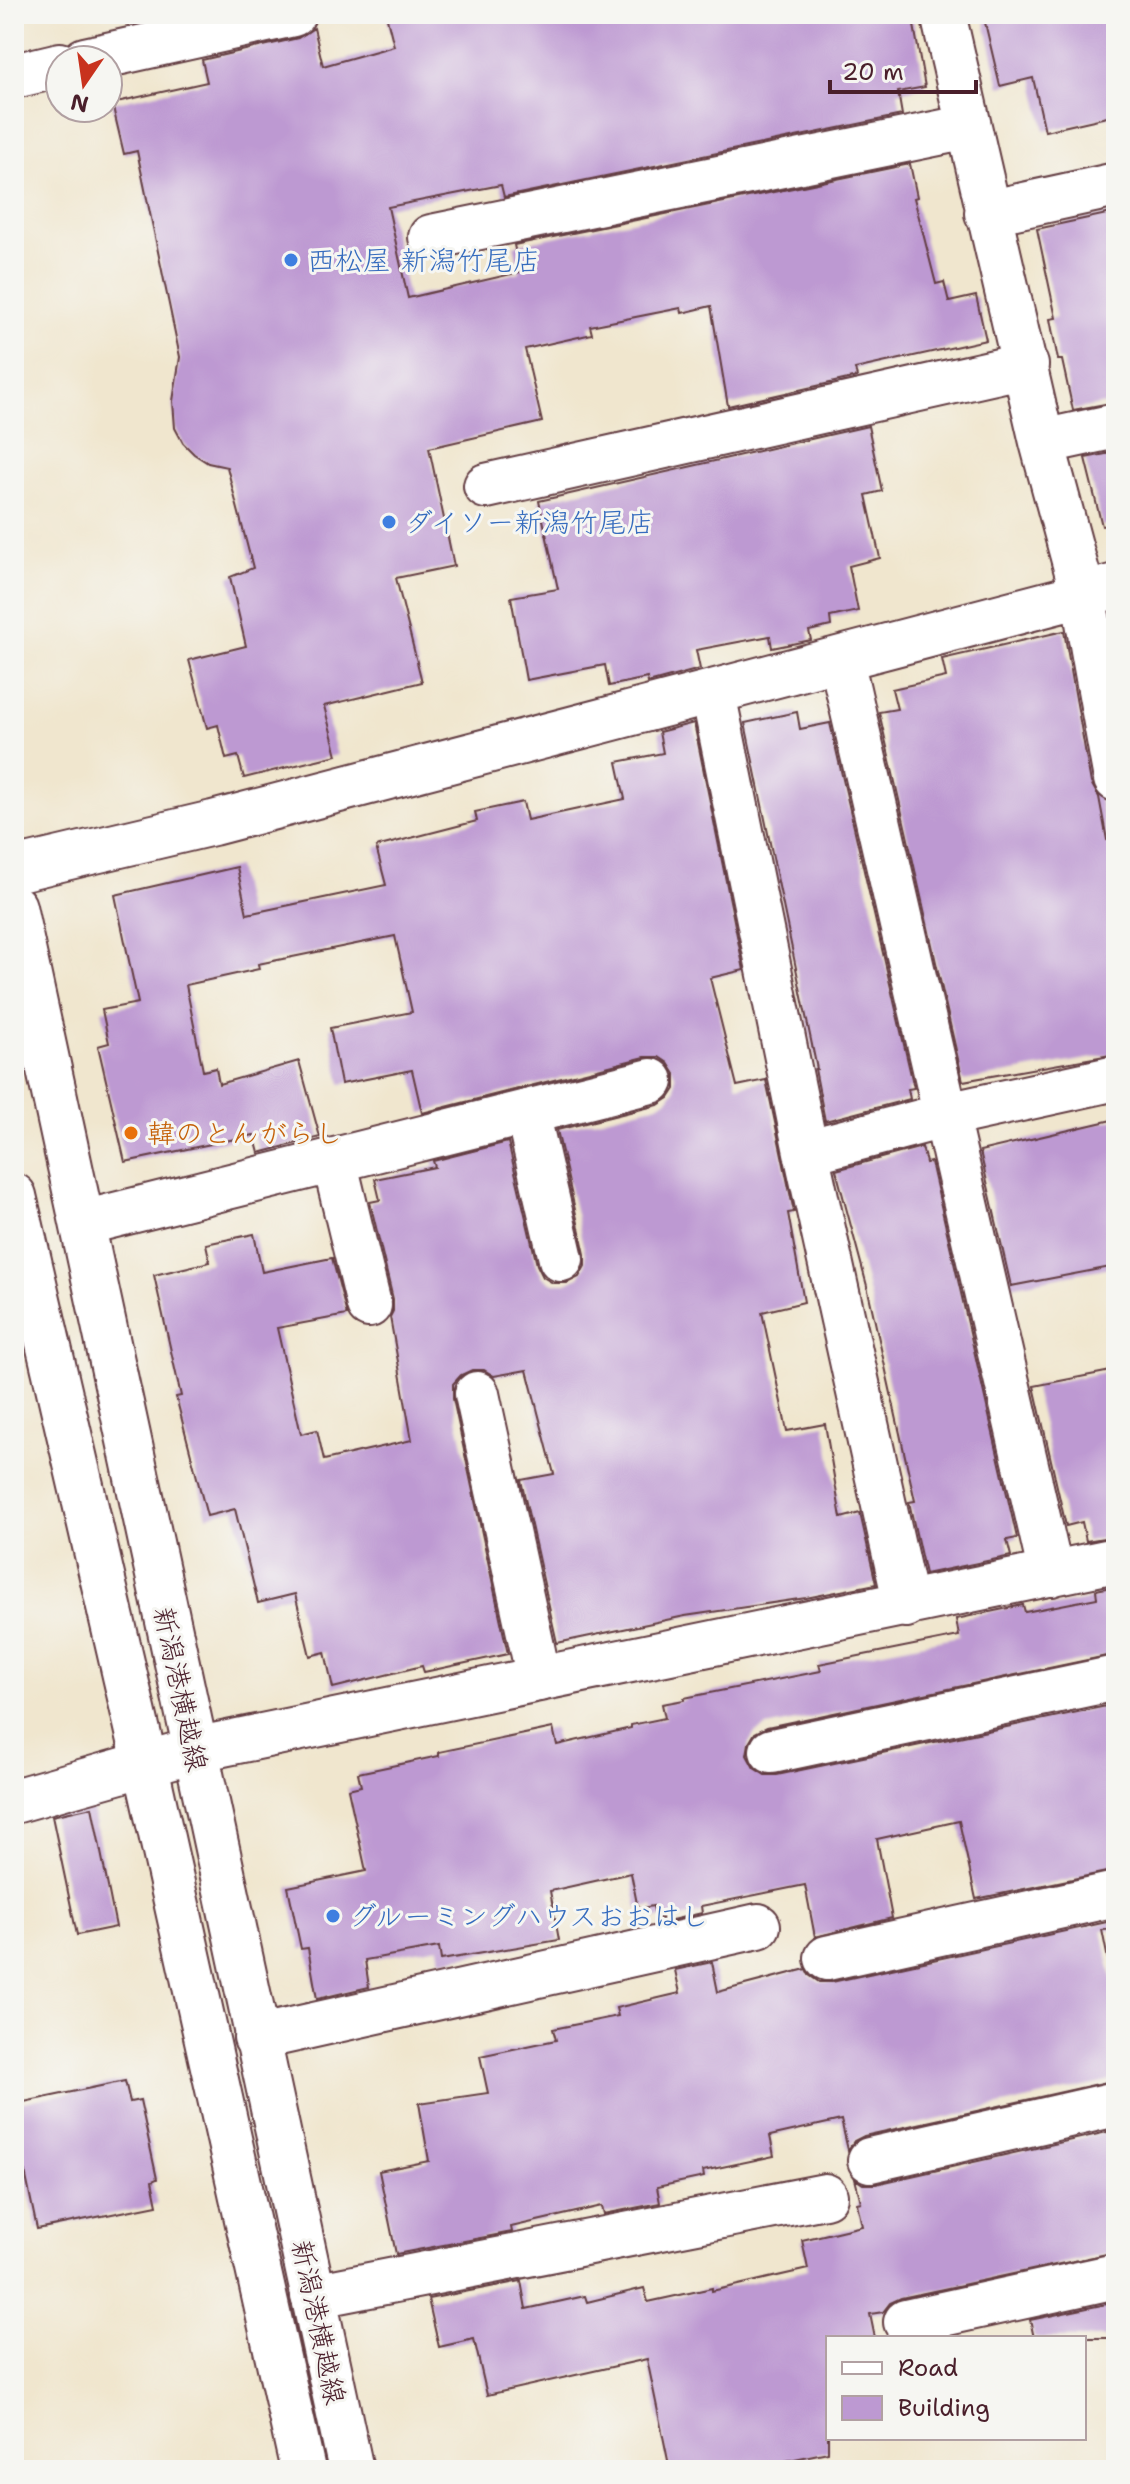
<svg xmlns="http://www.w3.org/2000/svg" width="1130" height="2484" font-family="'Shantell Sans','Klee One',sans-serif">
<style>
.building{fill:#bd99d2}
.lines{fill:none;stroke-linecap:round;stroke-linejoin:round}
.minor-casing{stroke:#633d43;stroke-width:48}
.primary-casing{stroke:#633d43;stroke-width:48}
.minor{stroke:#fff;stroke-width:44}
.primary{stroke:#fff;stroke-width:44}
.shop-dot{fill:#3f7fe0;stroke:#f6f6f2;stroke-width:3}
.food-dot{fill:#e8710a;stroke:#f6f6f2;stroke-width:3}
.labels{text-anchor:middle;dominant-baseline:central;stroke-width:6;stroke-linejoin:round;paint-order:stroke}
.shop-label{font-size:28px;fill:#366cbe;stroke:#f6f6f2;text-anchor:start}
.food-label{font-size:28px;fill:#c56008;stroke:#f6f6f2;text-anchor:start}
.street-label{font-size:28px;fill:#4a1f2b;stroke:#f6f6f2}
</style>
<rect width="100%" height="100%" fill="#f6f6f2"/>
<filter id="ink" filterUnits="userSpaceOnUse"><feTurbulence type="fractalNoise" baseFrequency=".0125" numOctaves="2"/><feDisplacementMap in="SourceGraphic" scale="16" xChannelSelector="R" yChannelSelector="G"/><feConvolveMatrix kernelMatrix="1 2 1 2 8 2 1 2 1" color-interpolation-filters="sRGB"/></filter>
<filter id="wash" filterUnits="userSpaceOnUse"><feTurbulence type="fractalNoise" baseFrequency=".006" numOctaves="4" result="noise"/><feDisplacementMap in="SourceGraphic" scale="32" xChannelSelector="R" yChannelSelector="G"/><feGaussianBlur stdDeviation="1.8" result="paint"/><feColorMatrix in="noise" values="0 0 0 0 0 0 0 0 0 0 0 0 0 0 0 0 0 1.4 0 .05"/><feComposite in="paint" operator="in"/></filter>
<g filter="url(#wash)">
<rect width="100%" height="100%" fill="#f0e6ce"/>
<g id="blocks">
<!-- building -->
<path class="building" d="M386 14H912L925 87 898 92 902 115 504 197 501 185 388 207 408 298 520 272 514 245 910 164 917 197 914 198 936 284 944 282 949 302 976 296 986 340 855 369 857 377 728 406 711 306 682 313 681 308 590 326 592 334 525 349 542 422 429 448 454 566 396 578 422 682 324 706 337 755 244 778 238 756 226 759 218 725 207 728 189 660 246 646 230 577 253 568 227 467 208 463 194 454 183 443 175 428 173 401 180 357 137 151 124 154 112 103 207 82 202 60 298 38 314 28 323 66 394 46Z
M983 14H1116V115L1045 131 1033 78 1000 86Z
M1116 212V402L1073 410 1062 360H1058L1050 319 1056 318 1037 229Z
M868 426 882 491 866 495 880 558 849 566 858 611 830 617 831 626 809 631 811 640 772 648 770 636 696 650 700 669 648 683 647 678 609 686 605 665 526 680 511 597 558 589 539 501Z
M1116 452V524L1102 526 1085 458Z
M1064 631 1091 783 1099 797 1107 840 1116 838V1054L963 1081 879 712 897 709 892 689 946 677 942 659Z
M797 712 800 729 830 723 914 1088 908 1089 910 1099 825 1121 815 1069H817L745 723Z
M694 723 744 970 710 978 737 1086 766 1080 794 1212 788 1213 804 1302 762 1312 787 1431 825 1424 841 1518 860 1513 876 1584 806 1598 685 1616 557 1643 521 1480 554 1474 527 1370 494 1376 484 1370H472L461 1375 453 1384V1399L508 1654 424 1672 422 1666 333 1688 325 1652 310 1656 295 1594 258 1603 235 1509 207 1516 176 1397 181 1396 154 1275 210 1262 206 1244 254 1234 262 1272 332 1258 347 1315 277 1328 301 1434 317 1430 324 1460 412 1440 390 1317 393 1311V1299L370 1202 380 1200 375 1179 435 1167 433 1161 508 1142 537 1265 543 1277 553 1283H567L579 1277 585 1266V1254L557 1130 658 1105 669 1098 675 1089V1074L668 1063 659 1057H645L422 1113 412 1070 341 1084 330 1028 412 1012 395 936 258 964 259 969 186 985 203 1071 216 1068 219 1084 299 1061 320 1137 259 1153 254 1135 125 1162 98 1046 109 1043 102 1010 138 1003 115 895 237 867 247 914 386 885 376 847 477 821 475 812 523 802 527 820 625 799 617 762 663 753 659 732Z
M1116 1119V1266L1011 1286 980 1151Z
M922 1147 926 1163 931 1162 1017 1538 1007 1540 1011 1556 925 1574 909 1502 915 1501 867 1286 836 1170Z
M1116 1370V1536L1086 1541 1082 1522 1066 1526 1034 1386Z
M1116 1586V1654L767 1727 755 1733 749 1743 747 1755 754 1768 765 1775H777L1116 1704V1870L976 1899 959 1821 877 1839 892 1918 815 1937 805 1885 701 1906 702 1913 663 1922 662 1918 656 1919 653 1906 638 1909 631 1873 550 1891 559 1940 441 1960 439 1947 365 1960 369 1987 317 1999 308 1948 301 1949 288 1887 366 1871 348 1789 361 1786 358 1773 439 1756V1752L553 1728 557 1745 631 1728V1725L665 1718 662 1704 684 1700V1698L821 1671 819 1664 959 1636 956 1619 1023 1605 1025 1612 1097 1598 1096 1590Z
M92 1807 116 1927 77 1935 52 1816Z
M1116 1920V1929L1102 1930 1116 1999V2080L864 2136 854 2141 848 2150 841 2120 770 2136 774 2156 703 2171 704 2177 657 2187 660 2203 604 2214 602 2206 511 2227 512 2232 396 2254 379 2171 429 2161 419 2103 488 2093 480 2056 556 2040 553 2029 618 2016 616 2008 680 1993 675 1970 712 1962 718 1992 806 1969 809 1975 819 1982H832Z
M125 2081 130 2102 140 2100 157 2179 152 2181 157 2205 37 2229 14 2119V2104Z
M1116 2130V2252L901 2298 890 2303 883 2312 870 2314 875 2338H828V2452L743 2470H670L647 2359 487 2395 474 2339 439 2347 428 2299 521 2281 526 2309 585 2296 587 2302 644 2288 648 2302 712 2288V2291L808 2269 802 2240 862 2226 857 2203 861 2202 855 2179 863 2184H876Z
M1116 2302V2338H1034L1030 2320Z"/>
</g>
</g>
<g filter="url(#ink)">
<use href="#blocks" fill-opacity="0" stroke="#633d43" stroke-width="2"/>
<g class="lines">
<defs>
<path id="minor" d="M943 14 1042 442 1083 594 1116 779
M85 60 293 14
M14 76 60 65
M987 213 1116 185
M431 237 968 127
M1042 442 1116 426
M486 486 1026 365
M841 659 1051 1574
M713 693 806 1152 906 1605
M14 870 213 823 1116 586
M527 1112 561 1259
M806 1152 947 1115 1116 1078
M334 1160 369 1305
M83 1223 651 1081
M477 1394 539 1679
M772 1751 1116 1678
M14 1801 194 1750 1116 1560
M827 1958 1116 1894
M256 2038 758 1926
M870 2160 1116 2104
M313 2296 825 2196
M906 2322 1116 2276"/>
<path id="primary" d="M14 907 351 2470
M14 1196 145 1762 303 2470"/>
</defs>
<!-- minor casing -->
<use href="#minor" class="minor-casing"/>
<!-- primary casing -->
<use href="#primary" class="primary-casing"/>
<!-- minor -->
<use href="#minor" class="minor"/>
<!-- primary -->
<use href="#primary" class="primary"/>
</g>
</g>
<!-- markers -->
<g class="shop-dot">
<circle cx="291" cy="260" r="8"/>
<circle cx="389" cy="522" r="8"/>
<circle cx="333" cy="1916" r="8"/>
</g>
<circle class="food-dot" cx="131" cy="1133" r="8"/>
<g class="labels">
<!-- shop labels -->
<g class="shop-label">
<text x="307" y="260">西松屋 新潟竹尾店</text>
<text x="405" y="522">ダイソー新潟竹尾店</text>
<text x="349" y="1916">グルーミングハウスおおはし</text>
</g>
<!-- food labels -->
<g class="food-label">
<text x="147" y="1133">韓のとんがらし</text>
</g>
<!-- street labels -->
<g class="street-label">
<text transform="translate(181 1689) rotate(78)">新潟港横越線</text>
<text transform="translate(319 2322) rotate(78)">新潟港横越線</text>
</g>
</g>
<!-- margin -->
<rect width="1130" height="2484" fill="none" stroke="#f6f6f2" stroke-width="48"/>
<!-- legend -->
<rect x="826" y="2336" width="260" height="104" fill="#f6f6f2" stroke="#b1a0a2" stroke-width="2"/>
<rect x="842" y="2362" width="40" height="12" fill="#ffffff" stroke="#b1a0a2" stroke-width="2"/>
<text x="898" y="2376" font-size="24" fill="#4a1f2b">Road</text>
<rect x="842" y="2396" width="40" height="24" fill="#bd99d2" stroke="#b1a0a2" stroke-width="2"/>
<text x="898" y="2416" font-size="24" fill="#4a1f2b">Building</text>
<!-- north arrow -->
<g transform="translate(84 84) rotate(193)"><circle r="38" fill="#f6f6f2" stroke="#b1a0a2" stroke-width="2"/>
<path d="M0-6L14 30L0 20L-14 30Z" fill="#c8321e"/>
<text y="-12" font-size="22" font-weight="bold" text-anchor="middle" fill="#4a1f2b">N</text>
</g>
<!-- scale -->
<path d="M830 80v12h146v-12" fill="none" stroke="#4a1f2b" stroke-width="4"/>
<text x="842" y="80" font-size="24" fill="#4a1f2b" stroke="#f6f6f2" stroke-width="6" paint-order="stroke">20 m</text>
</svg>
